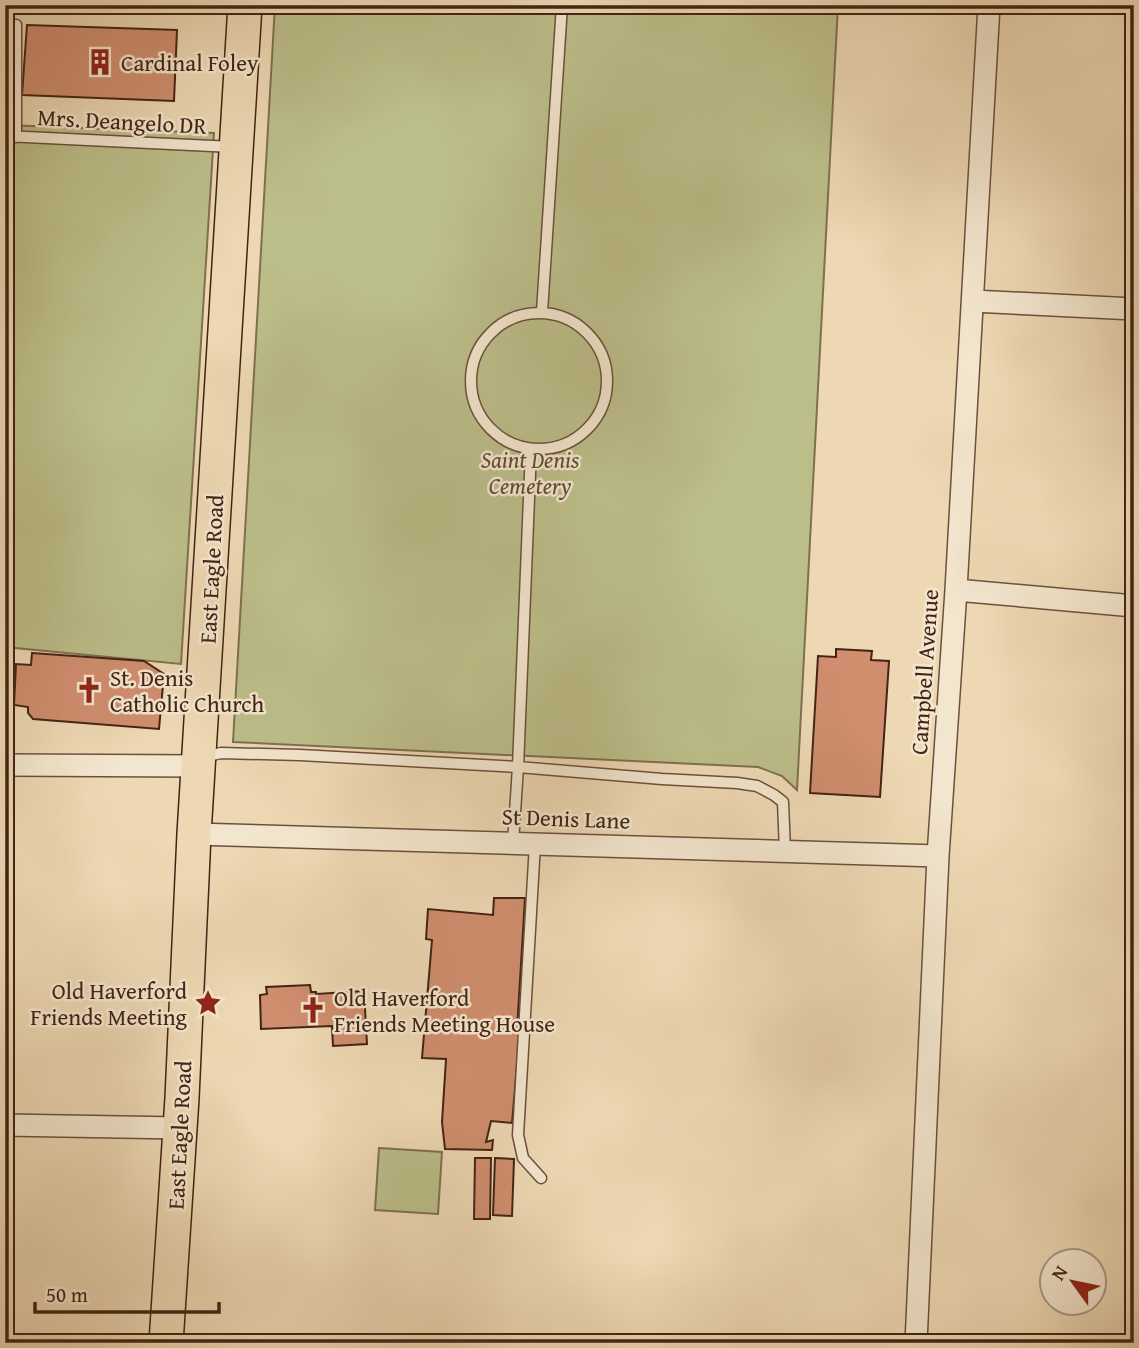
<svg xmlns="http://www.w3.org/2000/svg" width="1139" height="1348" font-family="'Gentium Book Plus',serif">
<style>
.green{fill:#bcbe8a;stroke:#7f704f;stroke-width:2}
.building{fill:#d08e6f;stroke:#422314;stroke-width:2}
.lines{fill:none;stroke-linecap:round;stroke-linejoin:round}
.lane-casing{stroke:#6d503c;stroke-width:13}
.street-casing{stroke:#6d503c;stroke-width:24}
.primary-casing{stroke:#422314;stroke-width:36}
.lane{stroke:#f3e6ce;stroke-width:10}
.street{stroke:#f3e6ce;stroke-width:21}
.primary{stroke:#edd8b3;stroke-width:33}
.labels{text-anchor:middle;dominant-baseline:central;stroke-width:5;stroke-linejoin:round;paint-order:stroke}
.poi-label{font-size:23px;fill:#422314;stroke:#f3e6ce;text-anchor:start}
.street-label{font-size:23px;fill:#422314;stroke:#f3e6ce}
.park-label{font-size:23px;font-style:italic;fill:#604a32;stroke:#f3e6ce}
</style>
<rect width="100%" height="100%" fill="#edd8b3"/>
<filter id="stains"><feTurbulence type="fractalNoise" baseFrequency=".00286" numOctaves="4"/><feColorMatrix values="0 0 0 0 .2 0 0 0 0 .09 0 0 0 0 .02 0 0 0 .5 -.17"/></filter>
<radialGradient id="worn" r=".72"><stop offset=".6" stop-color="#630" stop-opacity="0"/><stop offset="1" stop-color="#630" stop-opacity=".3"/></radialGradient>
<!-- green -->
<path class="green" d="M275 5H838L797 790 782 776 758 767 233 742Z
M5 125 214 133 181 664 5 647Z
M379 1148 442 1152 438 1214 375 1210Z"/>
<!-- building -->
<path class="building" d="M27 25 177 30 174 101 22 95Z
M836 649 872 651 871 660 889 661 880 797 810 793 818 656 836 657Z
M32 653 144 661 164 674 159 729 33 719 28 713V707L14 705 16 664 31 665Z
M494 898H525L517 1030H520L512 1123 491 1121 486 1142 493 1140 492 1150 445 1149 442 1122 446 1059 422 1058 432 940 426 939 428 909 493 915Z
M310 985 311 992H316V994L364 991 367 1044 333 1046 332 1026 261 1029 260 995 267 994 266 987Z
M475 1158H491L490 1219H474Z
M495 1158 514 1159 512 1216 493 1215Z"/>
<g class="lines">
<defs>
<path id="lane" d="M174 5 242 8
M5 24 16 25V137
M5 136 233 147
M542 312 562 5
M471 381a68 68 0 1 1 136 0a68 68 0 1 1-136 0Z
M206 760 212 755 221 753 300 755 518 767 662 779 737 783 757 786 774 795 783 802 785 851
M513 843 518 767 531 449
M535 844 518 1135 523 1158 541 1178"/>
<path id="street" d="M973 301 1134 309
M956 590 1134 606
M5 765 199 766
M194 834 938 856
M5 1125 179 1128
M916 1343 938 856 956 590 989 5"/>
<path id="primary" d="M166 1343 182 1098 194 834 245 5"/>
</defs>
<!-- lane casing -->
<use href="#lane" class="lane-casing"/>
<!-- street casing -->
<use href="#street" class="street-casing"/>
<!-- primary casing -->
<use href="#primary" class="primary-casing"/>
<!-- lane -->
<use href="#lane" class="lane"/>
<!-- street -->
<use href="#street" class="street"/>
<!-- primary -->
<use href="#primary" class="primary"/>
</g>
<!-- icons -->
<defs>
<symbol id="building-bare" viewBox="-9 -9 18 18"><path d="M-4-6H4V6H1V3H-1V6H-4ZM-2.5-4.3h1.7v1.8h-1.7ZM.8-4.3h1.7v1.8H.8ZM-2.5-1h1.7V.8h-1.7ZM.8-1h1.7V.8H.8Z" fill="#8f2418" stroke="#f3e6ce" stroke-width="2.5" paint-order="stroke"/></symbol>
<symbol id="church-bare" viewBox="-9 -9 18 18"><path d="M-1.2-6h2.4v3.5h3.3v2.4h-3.3V6h-2.4V-.1h-3.3v-2.4h3.3Z" fill="#8f2418" stroke="#f3e6ce" stroke-width="2.5" paint-order="stroke"/></symbol>
<symbol id="sight-bare" viewBox="-9 -9 18 18"><path d="M0-6L1.8-2.2L6-1.7L2.9 1.2L3.7 5.4L0 3.3L-3.7 5.4L-2.9 1.2L-6-1.7L-1.8-2.2Z" fill="#8f2418" stroke="#f3e6ce" stroke-width="2.5" paint-order="stroke"/></symbol>
</defs>
<g fill-rule="evenodd">
<use href="#building-bare" x="81" y="43" width="38" height="38"/>
<use href="#church-bare" x="70" y="671" width="38" height="38"/>
<use href="#sight-bare" x="189" y="984" width="38" height="38"/>
<use href="#church-bare" x="294" y="991" width="38" height="38"/>
</g>
<g class="labels">
<!-- poi labels -->
<g class="poi-label">
<text x="121" y="62">Cardinal Foley</text>
<text x="110" y="677">St. Denis<tspan x="110" dy="26">Catholic Church</tspan></text>
<text x="187" y="990" text-anchor="end">Old Haverford<tspan x="187" dy="26">Friends Meeting</tspan></text>
<text x="334" y="997">Old Haverford<tspan x="334" dy="26">Friends Meeting House</tspan></text>
</g>
<!-- street labels -->
<g class="street-label">
<text transform="translate(122 121) rotate(3)">Mrs. Deangelo DR</text>
<text transform="translate(211 569) rotate(-87)">East Eagle Road</text>
<text transform="translate(924 672) rotate(-86)">Campbell Avenue</text>
<text transform="translate(566 818) rotate(2)">St Denis Lane</text>
<text transform="translate(179 1135) rotate(-87)">East Eagle Road</text>
</g>
<!-- park labels -->
<g class="park-label">
<text x="530" y="459">Saint Denis<tspan x="530" dy="26">Cemetery</tspan></text>
</g>
</g>
<!-- margin -->
<rect width="1139" height="1348" fill="none" stroke="#edd8b3" stroke-width="28"/>
<rect x="7" y="7" width="1125" height="1334" fill="none" stroke="#422314" stroke-width="3.5"/>
<rect x="14" y="14" width="1111" height="1320" fill="none" stroke="#422314" stroke-width="2"/>
<!-- north arrow -->
<g transform="translate(1073 1282) rotate(303)"><circle r="33" fill="#f3e6ce" stroke="#ac9884" stroke-width="2"/>
<path d="M0-5L12 26L0 18L-12 26Z" fill="#8f2418"/>
<text y="-10" font-size="19" font-weight="bold" text-anchor="middle" fill="#422314">N</text>
</g>
<!-- scale -->
<path d="M35 1302v10h184v-10" fill="none" stroke="#422314" stroke-width="3.5"/>
<text x="46" y="1302" font-size="21" fill="#422314" stroke="#f3e6ce" stroke-width="5" paint-order="stroke">50 m</text>
<rect width="100%" height="100%" filter="url(#stains)"/>
<rect width="100%" height="100%" fill="url(#worn)"/>
</svg>
